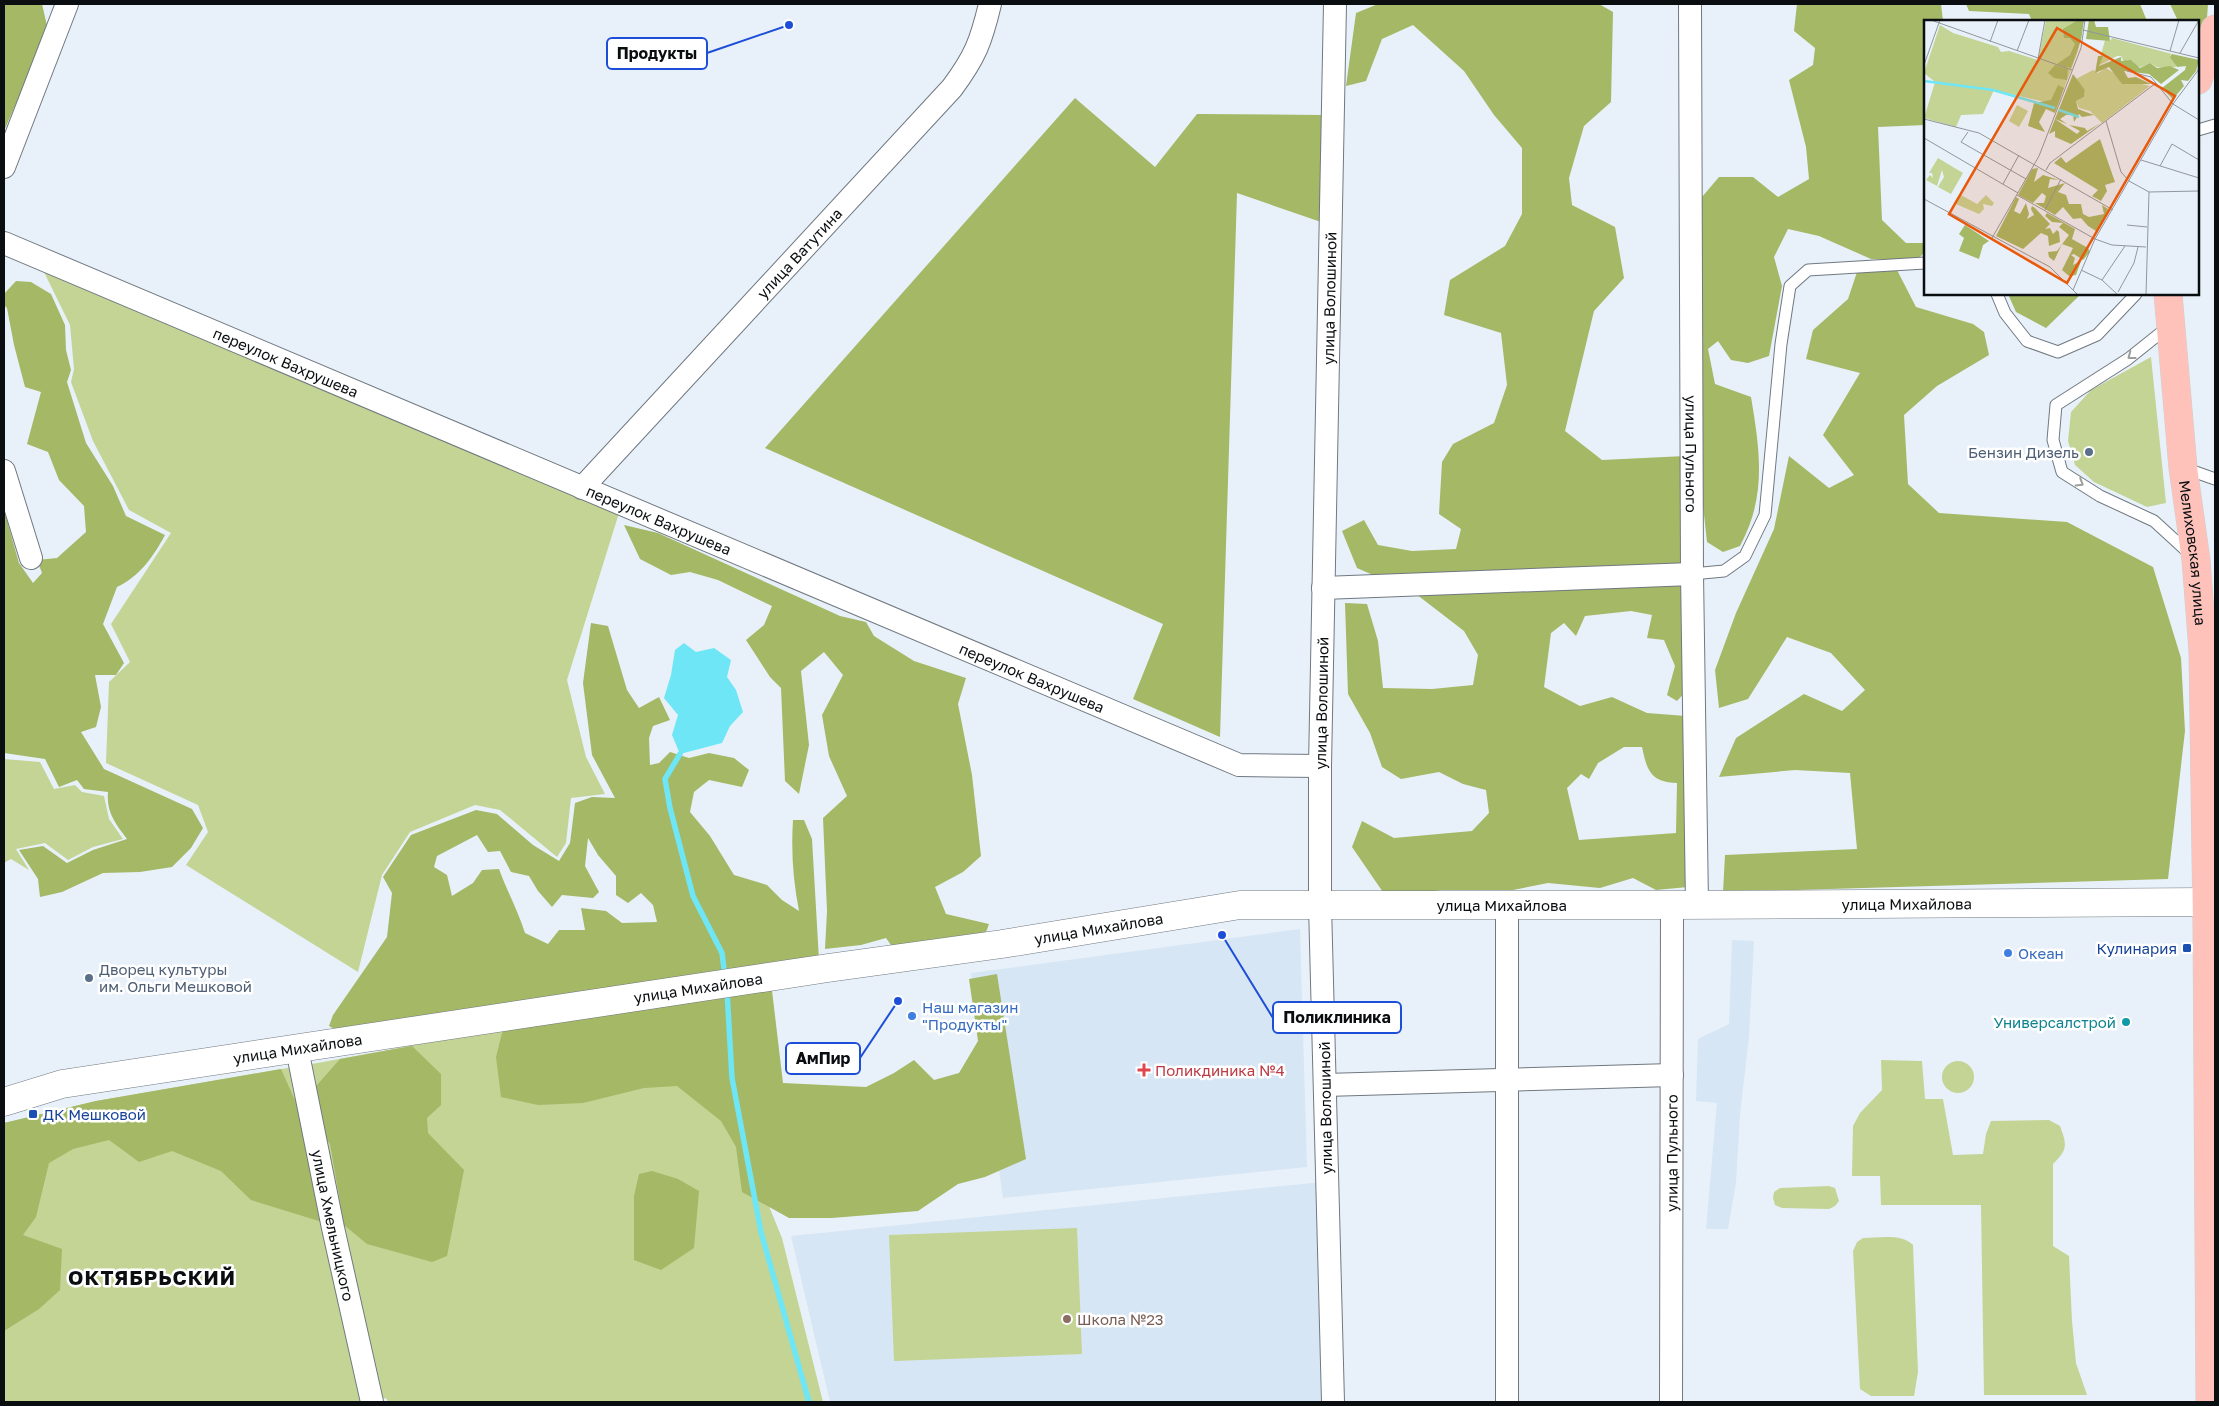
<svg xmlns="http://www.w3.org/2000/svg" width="2219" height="1406" font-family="'Golos Text',sans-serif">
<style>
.built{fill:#d7e6f4}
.green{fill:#c3d495}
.forest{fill:#a4b866;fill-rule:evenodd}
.water{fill:#6ee6f5}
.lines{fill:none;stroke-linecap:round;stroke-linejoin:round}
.stream{stroke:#6ee6f5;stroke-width:5.5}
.service-casing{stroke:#707880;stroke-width:13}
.minor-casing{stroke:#707880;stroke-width:24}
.tertiary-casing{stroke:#707880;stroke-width:29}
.primary-casing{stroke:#cecfcf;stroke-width:29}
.service{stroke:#fff;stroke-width:11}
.minor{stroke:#fff;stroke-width:22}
.tertiary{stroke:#fff;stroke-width:28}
.primary{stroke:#fec2bb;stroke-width:28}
.oneway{stroke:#9d9f9f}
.service-dot{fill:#5c6f8a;stroke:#fff;stroke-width:2}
.transit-dot{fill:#1a4fb4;stroke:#fff;stroke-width:2}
.shop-dot{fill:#3f7fe0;stroke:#fff;stroke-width:2}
.culture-dot{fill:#0f9aa8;stroke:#fff;stroke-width:2}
.health-dot{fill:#e0444e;stroke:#fff;stroke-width:2}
.education-dot{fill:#8d6e63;stroke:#fff;stroke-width:2}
.labels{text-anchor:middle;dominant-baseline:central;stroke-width:5;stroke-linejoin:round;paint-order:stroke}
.street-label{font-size:15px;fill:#0b0e10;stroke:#fff}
.service-label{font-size:15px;fill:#4e5e75;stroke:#fff;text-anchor:end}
.transit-label{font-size:15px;fill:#164399;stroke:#fff;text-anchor:end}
.shop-label{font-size:15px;fill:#366cbe;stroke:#fff;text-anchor:start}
.culture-label{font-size:15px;fill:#0d838f;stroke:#fff;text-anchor:end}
.health-label{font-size:15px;fill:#be3a42;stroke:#fff;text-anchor:start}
.education-label{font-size:15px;fill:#785e54;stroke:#fff;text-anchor:start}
.district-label{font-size:20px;font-weight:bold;letter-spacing:1px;fill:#0b0e10;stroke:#fff}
.inset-river{fill:none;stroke:#6ee6f5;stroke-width:2.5}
.inset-road{fill:none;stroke:#90969c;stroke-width:1}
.view{fill:#e8590c;fill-opacity:0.15;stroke:#e8590c;stroke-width:2.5}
.inset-edge{fill:none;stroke:#0b0e10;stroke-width:2.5}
.leader{fill:none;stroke:#1d4ed8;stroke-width:2}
.callout-dot{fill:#1d4ed8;stroke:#fff;stroke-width:2}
.callout{fill:#fff;stroke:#1d4ed8;stroke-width:2}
.callout-label{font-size:16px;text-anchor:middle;font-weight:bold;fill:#0b0e10}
</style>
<rect width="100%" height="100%" fill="#e8f1fa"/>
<!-- built -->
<path class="built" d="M1300 929 1307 1167 1003 1198 971 973Z
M1732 940 1754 941 1749 1037 1740 1114 1736 1183 1728 1229H1706L1717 1103 1696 1101 1698 1039 1729 1024Z
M1322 1182 1326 1402H830L791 1236Z"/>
<!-- green -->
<path class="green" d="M42 268 619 513 567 680 586 757 605 794 571 798 566 843 557 857 500 810 475 805 410 832 382 875 358 972 186 865 208 832 198 805 106 763 109 682 130 662 111 624 171 533 129 510 93 441 71 382 74 369 70 325Z
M2151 357 2166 503 2147 507 2094 482 2075 465 2068 441 2071 412 2091 390Z
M4 759 40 762 54 789 75 785 82 792 104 796 109 819 123 839 93 847 68 860 45 843 16 849 29 870 11 859 4 863Z
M683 995 782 1238 823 1402H388L386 1398 369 1402H4V1123L96 1101 323 1062Z
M1881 1060 1922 1061 1925 1099H1943L1953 1155 1983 1154 1986 1134 1991 1121 2049 1120 2060 1126C2067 1145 2068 1149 2053 1164V1246L2069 1256 2072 1321 2076 1363 2087 1395H1984L1981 1205H1881L1880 1176H1852L1853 1126 1860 1113 1882 1090Z
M1942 1077a16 16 0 1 1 32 0a16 16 0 1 1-32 0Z
M1829 1186 1835 1188 1839 1201 1835 1206 1829 1209 1782 1208 1775 1205 1773 1198 1774 1192 1780 1188Z
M1077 1228 1082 1354 894 1361 889 1235Z
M1863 1238C1879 1238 1901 1233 1913 1245L1918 1372 1914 1396H1871L1860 1389 1853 1251 1857 1242Z"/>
<!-- forest -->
<path class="forest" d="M4 4H42L48 30 4 131Z
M1378 4H1599L1613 12 1611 102 1584 126 1569 178 1572 205 1615 227 1624 278 1594 311 1565 431 1602 460 1685 456 1688 689 1677 701 1667 695 1675 666 1664 640 1647 638 1652 615 1631 611 1585 616 1576 636 1564 623 1551 633 1544 687 1580 706 1612 697 1647 713 1686 716 1688 887 1656 890 1633 878 1600 888 1548 883 1513 890H1441L1387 898 1352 847 1362 821 1394 838 1472 831 1489 813 1486 790 1463 784 1439 772 1401 779 1382 767 1370 733 1348 694 1345 603 1367 604 1378 641 1383 688 1432 689 1473 685 1478 655 1464 631 1416 594 1357 568 1342 531 1364 520 1378 545 1412 551 1456 549 1461 529 1439 514 1442 462 1453 444 1494 423 1507 385 1501 333 1444 315 1450 280 1505 246 1522 214V148L1494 115 1464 71 1413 25 1382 39 1366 81 1346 86 1356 13ZM1624 747H1642C1647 770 1650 782 1677 783L1676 833 1579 840 1567 788 1581 774 1589 779 1598 763Z
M1797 4H1941L1943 21H1925V125L1878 127 1882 220 1906 243H1925V252L1917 260 1871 259 1819 236 1788 229 1774 257 1782 286 1769 356 1748 363 1731 360 1718 341 1708 349 1715 384 1751 397C1760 451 1767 496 1740 546L1723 552 1707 542 1703 505 1696 204 1719 177H1753L1778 197 1809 179 1806 147 1789 80 1813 65 1815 48 1794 31Z
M1966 4H2140L2147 21H2032L2029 14 1969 11Z
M2170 4H2208L2207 18 2198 40V21H2178Z
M1075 98 1155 167 1197 114 1321 115V222L1237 193 1220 737 1133 699 1163 624 765 448Z
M1897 270 1916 307 1973 324 1984 332 1989 355 1937 386 1904 415 1908 484 1939 513 2067 522 2153 567 2181 658 2185 731 2168 879 1723 892 1725 855 1857 849 1850 773 1795 770 1719 777 1736 738 1804 694 1842 711 1865 690 1831 653 1787 637 1748 699 1719 708 1715 670 1736 613 1774 529 1789 456 1829 488 1854 475 1823 435 1860 373 1806 359 1813 330 1848 299 1857 272Z
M16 281 31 282 51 294 65 325 66 350 71 370 67 382 86 443 113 486 126 516 165 535C154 556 139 577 117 587L103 624 124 663 116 675H95L101 707 96 727 81 732 104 769 192 809 203 828 191 848 172 867 140 872 103 873 62 892 40 897 38 879 19 850 43 846 67 863 93 850 127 839C116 824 106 813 108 792L84 789 77 780 59 787 45 759 4 753V510L19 563 33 583 42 573 37 560 57 558 86 532 84 506 59 480 48 452 27 444 41 392 25 387 14 345 7 308 4 305V294Z
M2008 294H2081L2046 328 2016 312Z
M624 525 658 533 840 616 866 622 874 636 914 661 966 678 958 704 972 775 981 856 963 872 935 887 946 914 989 924 985 935 893 948 886 938 861 945 825 949 827 911 823 818 847 796 829 756 822 715 843 675 824 652 801 671 809 745 799 794 785 781 781 688 770 677 746 640 764 625 772 606 718 580 690 572 671 575 640 559Z
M591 623 608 626 627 690 639 708 659 697 670 720 653 726 649 738 650 765 659 763 670 752 689 758 709 753 734 758 749 770 742 787 709 780 694 792 690 812 710 836 734 875 767 885 782 900 799 911C793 881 791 851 793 820H804L812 839 819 960 340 1032 329 1026 333 1015 387 937 392 893 383 877 411 835 476 810 497 814 533 845 559 861 570 843 575 803 592 797 615 798 592 755 583 683ZM477 835 488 852 500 851 511 872 529 876 538 891 552 907 562 895 593 898 599 892 585 866 588 838 598 855 616 876V895L628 903 641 893 653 905 657 922 622 923 606 911 581 908 585 930H559L548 944 525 933C518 911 507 891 499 869L482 870 473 883 452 896 447 875 434 867 437 856Z
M997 974 1026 1159 985 1177 958 1184 918 1211 832 1218H789L742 1192 736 1147 721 1121 677 1086 644 1088 583 1103 538 1105 501 1097 496 1057 503 1029 771 982 783 1083 866 1087 894 1073 914 1060 934 1080 959 1073 978 1041 969 979Z
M412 1046 441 1074V1105L427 1118 428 1133 464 1170 447 1256 432 1262 367 1244 344 1225 330 1144 317 1127 310 1093 340 1059Z
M281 1069 306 1125 322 1222 251 1200 221 1171 172 1151 139 1162 109 1140 73 1149 49 1163 36 1217 23 1235 62 1249 60 1290 39 1309 4 1331V1123L96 1101Z
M652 1171 678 1179 699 1191 694 1248 661 1270 634 1260V1196L639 1174Z"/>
<!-- water -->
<path class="water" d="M684 643 696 652 714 648 731 660 727 677 736 690 743 712 730 726 722 743 680 754 672 735 678 715 664 698 671 675 675 650Z"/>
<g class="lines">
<!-- stream -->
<path class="stream" d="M680 754 665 779 670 808 693 896 722 953 725 977
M727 991 732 1078 761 1232 809 1402"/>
<defs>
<path id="service" d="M2198 130 2215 125
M1997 294 2005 313 2027 341 2058 352 2097 335 2136 294
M2168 327 2128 359 2056 405 2053 440 2062 472 2100 496 2154 521 2190 554
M2184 468 2215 479
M1692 574 1724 571 1745 556 1765 515 1781 344 1790 286 1808 270 1925 263"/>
<g id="minor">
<path id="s1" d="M1690 4 1692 574 1697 904"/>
<path d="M4 167 67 4"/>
<path id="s2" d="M4 243 1239 765 1320 766"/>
<path d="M4 471 31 558"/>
<path id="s3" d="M582 488 952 88C975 57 981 42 990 4"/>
<path d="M1323 588 1692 574"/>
<path id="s4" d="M297 1049 333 1228 372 1402"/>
<path d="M1325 1085 1672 1075"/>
<path id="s5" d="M1333 1402 1320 905V766L1335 4"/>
<path d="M1507 1402V905"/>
<path id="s6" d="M1671 1402 1672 905"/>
</g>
<g id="tertiary">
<path id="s7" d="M4 1102 62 1084 828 968 1002 944 1240 905H1672L2206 902"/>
</g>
<g id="primary">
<path d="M2198 80 2215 29"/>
<path id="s8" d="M2168 294 2183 468 2196 560 2203 651 2207 923 2210 1402"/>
</g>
</defs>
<!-- service casing -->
<use href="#service" class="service-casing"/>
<!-- minor casing -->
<use href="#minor" class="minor-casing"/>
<!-- tertiary casing -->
<use href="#tertiary" class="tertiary-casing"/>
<!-- primary casing -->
<use href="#primary" class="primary-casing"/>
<!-- service -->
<use href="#service" class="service"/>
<!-- minor -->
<use href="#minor" class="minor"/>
<!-- tertiary -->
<use href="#tertiary" class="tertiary"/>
<!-- primary -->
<use href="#primary" class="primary"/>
</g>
<!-- one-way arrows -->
<defs><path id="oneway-chevron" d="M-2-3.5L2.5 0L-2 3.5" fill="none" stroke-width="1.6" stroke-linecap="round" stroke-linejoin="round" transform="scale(1.25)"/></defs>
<g class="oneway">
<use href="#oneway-chevron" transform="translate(2131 356) rotate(143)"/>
<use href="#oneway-chevron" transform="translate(2080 483) rotate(32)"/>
</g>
<!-- markers -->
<g class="service-dot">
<circle cx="2089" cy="452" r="5"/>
<circle cx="89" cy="978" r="5"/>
</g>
<g class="transit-dot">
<rect x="2182" y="943" width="10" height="10" rx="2.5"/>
<rect x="28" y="1109" width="10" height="10" rx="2.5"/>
</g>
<g class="shop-dot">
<circle cx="2008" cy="953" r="5"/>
<circle cx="912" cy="1016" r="5"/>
</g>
<circle class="culture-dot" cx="2126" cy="1022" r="5"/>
<path class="health-dot" d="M1141.5 1062.5h5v5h5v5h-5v5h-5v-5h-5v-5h5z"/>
<circle class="education-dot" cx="1067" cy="1319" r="5"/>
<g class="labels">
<!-- street labels -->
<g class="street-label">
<text stroke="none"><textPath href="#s3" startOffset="320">улица Ватутина</textPath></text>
<text stroke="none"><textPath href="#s5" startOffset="1104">улица Волошиной</textPath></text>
<text stroke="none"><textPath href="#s2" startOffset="306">переулок Вахрушева</textPath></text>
<text stroke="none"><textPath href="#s1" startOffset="450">улица Пульного</textPath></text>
<text stroke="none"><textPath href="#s2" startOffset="711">переулок Вахрушева</textPath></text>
<text stroke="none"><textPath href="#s8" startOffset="260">Мелиховская улица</textPath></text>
<text stroke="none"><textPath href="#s2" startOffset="1116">переулок Вахрушева</textPath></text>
<text stroke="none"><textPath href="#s5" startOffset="699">улица Волошиной</textPath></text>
<text stroke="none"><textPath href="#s7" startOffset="1919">улица Михайлова</textPath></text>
<text stroke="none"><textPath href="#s7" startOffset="1514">улица Михайлова</textPath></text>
<text stroke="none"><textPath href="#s7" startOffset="1109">улица Михайлова</textPath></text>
<text stroke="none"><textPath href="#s7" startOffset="704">улица Михайлова</textPath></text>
<text stroke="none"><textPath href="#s7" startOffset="299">улица Михайлова</textPath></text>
<text transform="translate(1325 1108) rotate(-91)">улица Волошиной</text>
<text stroke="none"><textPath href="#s6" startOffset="249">улица Пульного</textPath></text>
<text stroke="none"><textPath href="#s4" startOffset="180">улица Хмельницкого</textPath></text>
</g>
<!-- service labels -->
<g class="service-label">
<text x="2079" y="452">Бензин Дизель</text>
<text x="99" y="969" text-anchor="start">Дворец культуры<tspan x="99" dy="17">им. Ольги Мешковой</tspan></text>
</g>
<!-- transit labels -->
<g class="transit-label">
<text x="2177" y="948">Кулинария</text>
<text x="43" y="1114" text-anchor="start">ДК Мешковой</text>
</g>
<!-- shop labels -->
<g class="shop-label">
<text x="2018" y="953">Океан</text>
<text x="922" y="1007">Наш магазин<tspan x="922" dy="17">"Продукты"</tspan></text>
</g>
<!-- culture labels -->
<g class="culture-label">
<text x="2116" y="1022">Универсалстрой</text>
</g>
<!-- health labels -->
<g class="health-label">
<text x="1155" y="1070">Поликдиника №4</text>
</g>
<!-- education labels -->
<g class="education-label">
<text x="1077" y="1319">Школа №23</text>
</g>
<!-- district labels -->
<g class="district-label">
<text x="152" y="1277">ОКТЯБРЬСКИЙ</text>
</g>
</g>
<!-- overview -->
<g transform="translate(1924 20)">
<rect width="275" height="275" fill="#e8f1fa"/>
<path d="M122 0H160L154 31 134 85 70 70 59 94 37 95 32 107 0 98 11 62 0 53 16 5 29 13 74 27 77 32 85 31 114 40ZM188 18 248 34 246 36 251 40 252 47H233L226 43 217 47 211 46 209 41 200 42 197 36H193L174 46 181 20 186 21ZM182 48 193 55 198 64 209 62 226 66 178 103 166 91 155 88 152 81 160 77 161 70 152 59 169 50 174 53ZM93 85 104 91 95 107 85 101ZM14 138 39 153 27 174 14 167 20 157 18 150 13 166 2 160 6 155 9 158 8 153H5ZM37 175 53 184 62 175 70 183 68 186 59 184 60 189 55 194 32 184Z" fill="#c3d495"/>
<path d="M154 0H160L157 20 147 48 141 47 133 44 146 35 151 24 146 18H140L139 9ZM165 0H170L172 7H184L186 21 162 19ZM248 34 275 40 272 51 264 61 257 60 260 66 249 79 238 68 261 50 262 46 253 47 246 37ZM174 36H179L175 46 197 37V41L207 40 216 48 226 43 233 48 246 46 255 50 237 64 225 54 200 51 204 58 212 57 227 64H198L185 47 171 53ZM131 45 144 49 143 60 130 58 124 53ZM149 54 161 70 160 77 152 81 154 89 170 95 158 97 155 94 150 102 149 95H142L136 99 143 104 131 99 153 114 156 111 145 105 161 108 163 111 177 103 147 124 131 117V111L125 114ZM134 65 140 68 131 93 122 89 115 102 121 112 104 106 110 83 127 80ZM176 119 191 162 181 165 183 171 177 181 168 176 174 170 130 143 137 137 142 143ZM114 148 110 162 119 155 135 160 126 159 124 168 141 163 134 172 142 175 145 184H157L159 194 165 197 180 194 178 185 184 189 175 209 172 211 164 206 157 198 149 199 139 187 131 195 111 183H120L122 176 118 173 109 183 94 175 108 149ZM92 177 95 179 90 191 96 194 102 183 105 194 103 199 110 195 107 189 108 186 111 188 126 204 121 209 126 208 129 214 133 210 135 212 136 222 125 226 124 216 117 213 99 229 72 216ZM123 193 151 209 148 219 164 228 166 232 159 240 150 234 147 235 151 238 149 245 157 241 152 255 145 256 138 250 149 228 138 224 130 241 125 237 124 232 133 231 145 215 135 207 139 203 128 202 121 196ZM41 205 65 221 59 225 55 239 35 231 40 218 35 214Z" fill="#a4b866"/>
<path class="inset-river" d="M0 61 69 70 131 88M135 90 155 97"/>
<path class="inset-road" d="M7 0 148 50M159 10 275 38M66 22 74 0M93 31 105 0M246 31 255 0M256 33 275 0M114 39 121 0M0 45 16 0M203 51 227 57 249 84 275 100M0 99 55 113 189 190M182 101 197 152 205 161 225 172 275 171M44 112 37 122 102 159M0 118 94 173M217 140 275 158M236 146 248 124 275 140M122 150 126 143 232 63M79 164 95 135M93 175 171 219 188 225 222 227M0 179 126 247 154 275M121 190 137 159M203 205 223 207M68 218 115 136 157 28 161 0M157 250 178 260 194 275M178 260 201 226M149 270 171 219 249 84 275 49M194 272 210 243 214 227M222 275 225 172"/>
<path class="view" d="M133 8 251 76 143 263 25 194Z"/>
<rect width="275" height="275" class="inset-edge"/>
</g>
<!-- callouts -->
<path class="leader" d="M789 25L707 53M1222 935L1273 1018M898 1001L860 1058"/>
<g class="callout-dot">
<circle cx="789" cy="25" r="5"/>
<circle cx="1222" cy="935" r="5"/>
<circle cx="898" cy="1001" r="5"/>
</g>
<g class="callout">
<rect x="607" y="38" width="100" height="31" rx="5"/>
<rect x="1273" y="1002" width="128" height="31" rx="5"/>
<rect x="786" y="1043" width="74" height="31" rx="5"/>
</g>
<g class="callout-label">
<text x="657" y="59">Продукты</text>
<text x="1337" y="1023">Поликлиника</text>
<text x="823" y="1064">АмПир</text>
</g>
<!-- border -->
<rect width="2219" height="1406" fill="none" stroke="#0b0e10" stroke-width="10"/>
</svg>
